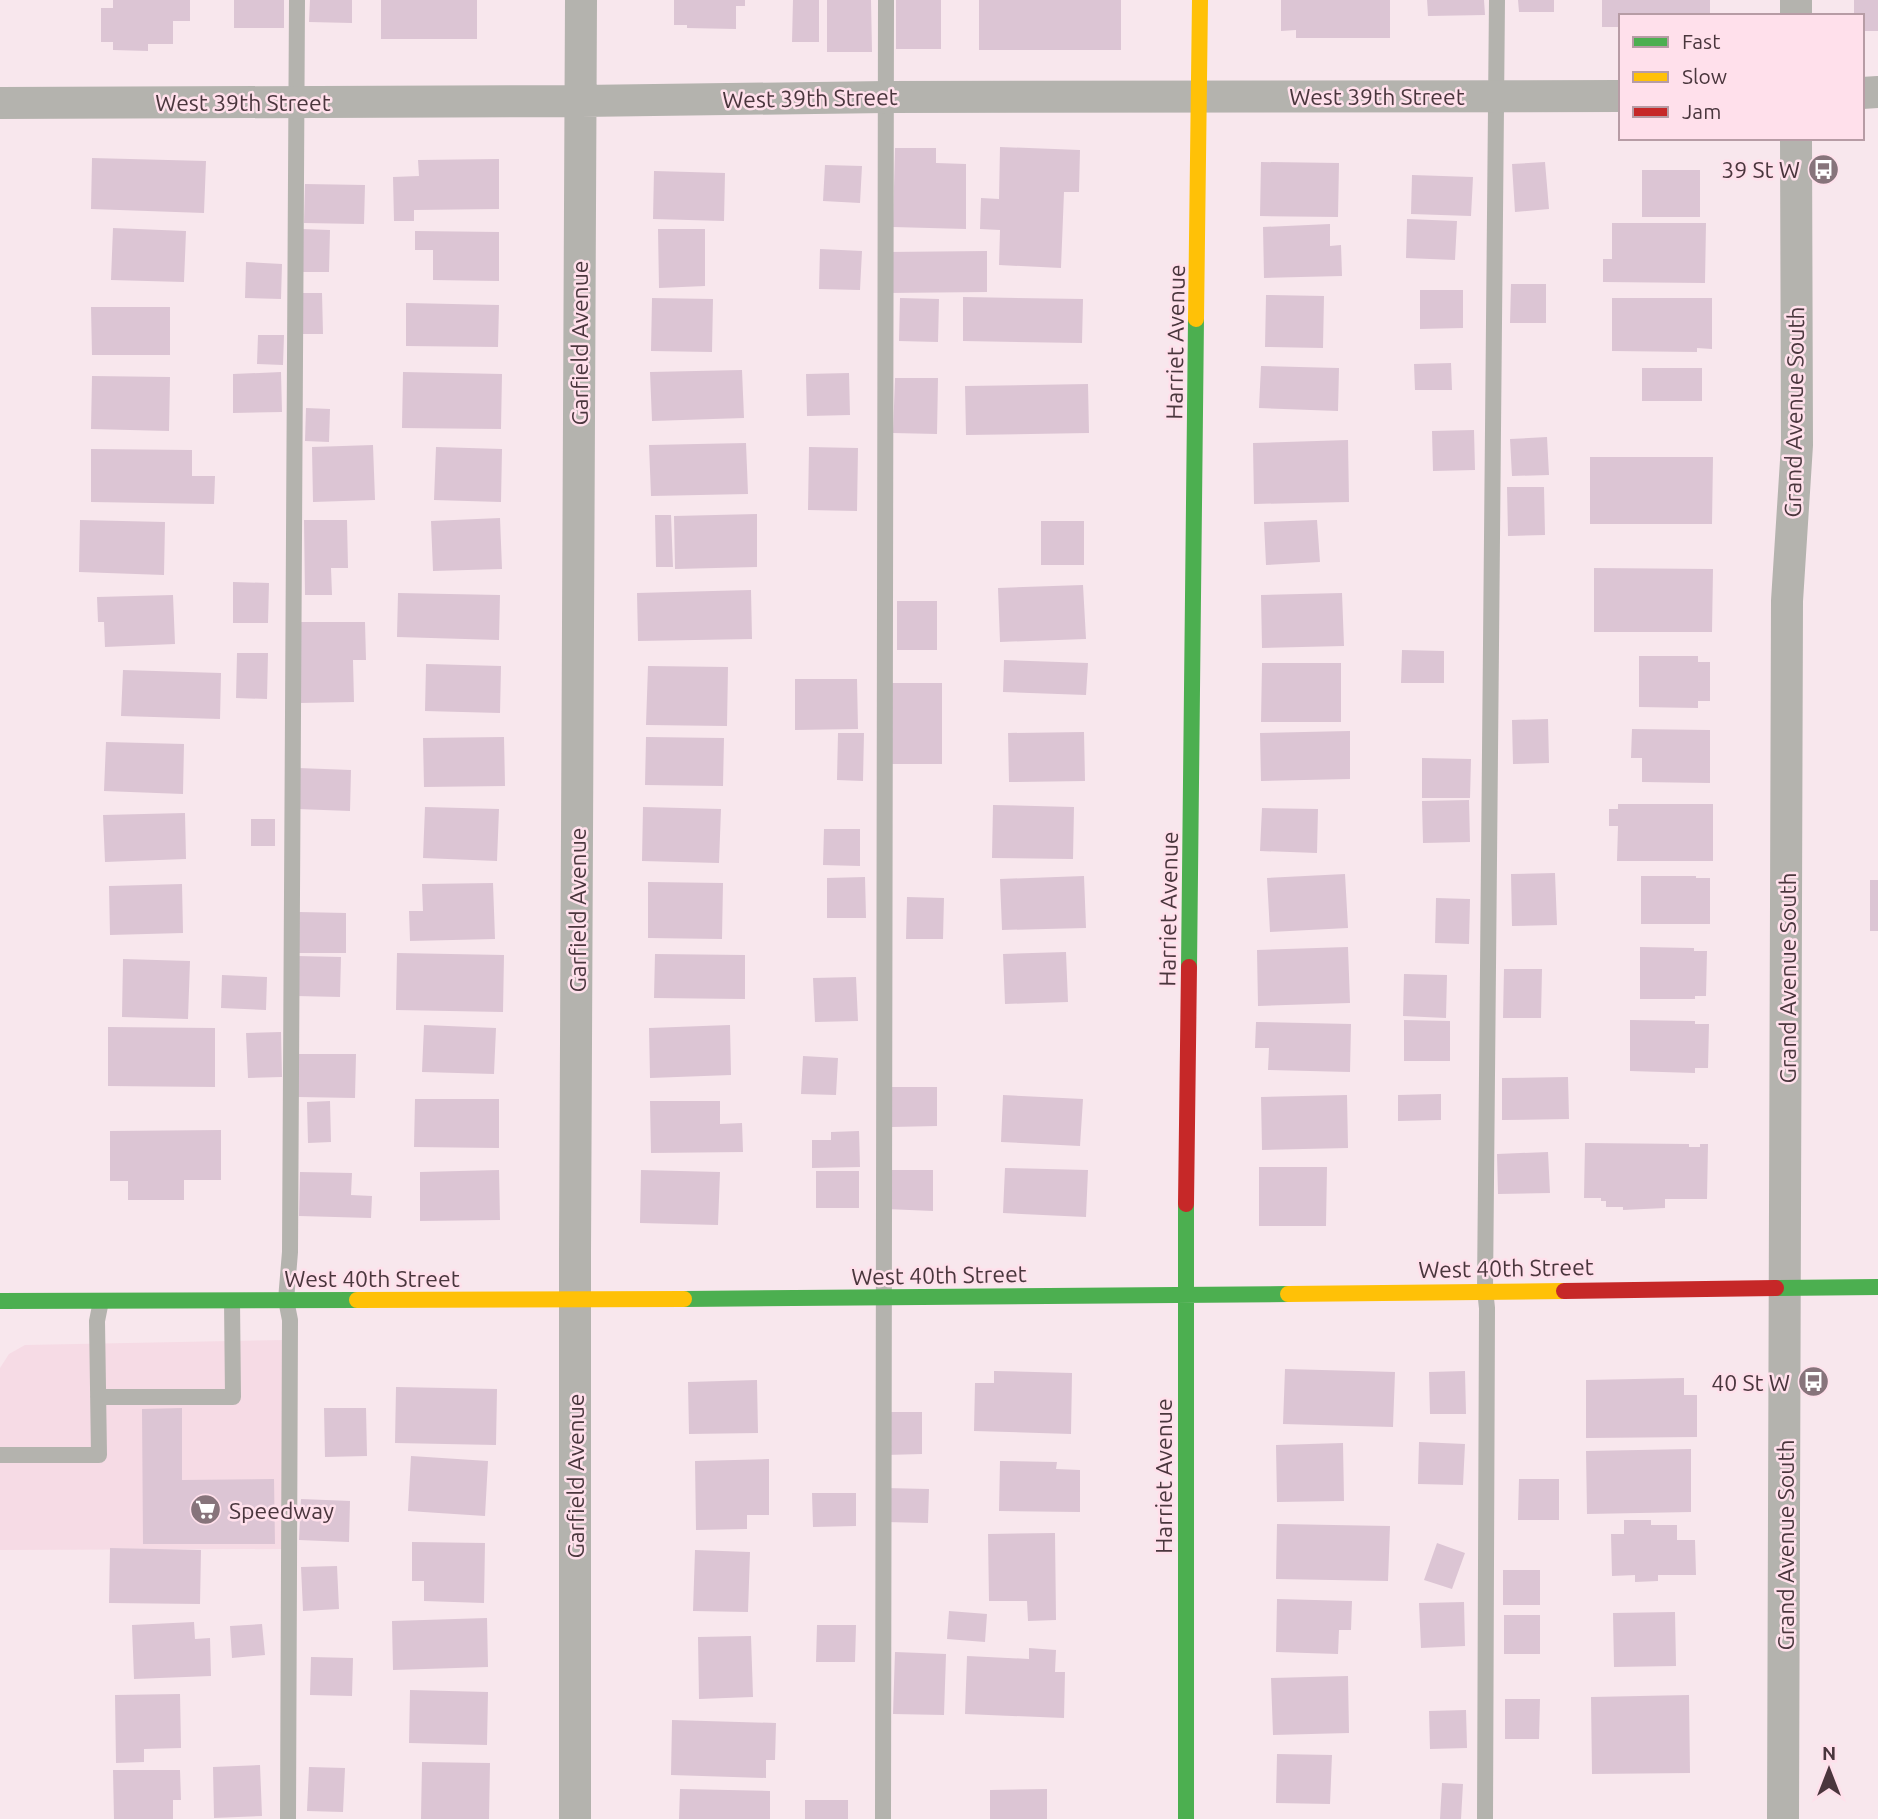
<svg xmlns="http://www.w3.org/2000/svg" width="1878" height="1819" font-family="Ubuntu,sans-serif">
<style>
.built{fill:#f6dbe5}
.building{fill:#dcc5d4}
.lines{fill:none;stroke-linecap:round;stroke-linejoin:round}
.lane{stroke:#b4b3ae;stroke-width:16}
.street{stroke:#b4b3ae;stroke-width:32}
.fast{stroke:#4caf50;stroke-width:16}
.slow{stroke:#ffc107;stroke-width:16}
.jam{stroke:#c62828;stroke-width:16}
.labels{text-anchor:middle;dominant-baseline:central;stroke-width:5;stroke-linejoin:round;paint-order:stroke}
.street-label{font-size:23px;fill:#4a363d;stroke:#ffe0eb}
.poi-label{font-size:23px;fill:#4a363d;stroke:#ffe0eb;text-anchor:end}
</style>
<rect width="100%" height="100%" fill="#f8e7ed"/>
<!-- built -->
<path class="built" d="M286 1340 292 1549 0 1550V1368L9 1354 25 1345Z"/>
<!-- building -->
<path class="building" d="M113 0H190V21H173V44H148V51L113 50V42H101V8H113Z
M234 0H284V28H234Z
M310 0H352V23L309 22Z
M381 0H477V39H381Z
M674 0H745V6H736V29L687 28V25H674Z
M793 0H819V42H792Z
M827 0H871L872 52H827Z
M896 0H941V49H896Z
M979 0H1121V50H979Z
M1281 0H1390V38H1296V30L1281 31Z
M1427 0H1484L1485 15 1428 16Z
M1518 0H1554V12H1519Z
M1602 0H1710V16H1621V27H1602Z
M1854 0H1878V31H1862V16H1854Z
M1000 147 1080 150 1079 192H1064L1061 268 999 265 1000 230 980 229 981 198 999 199Z
M895 148H936V163L966 164V229L893 227Z
M92 158 206 161 204 213 91 209Z
M499 159V209L414 210V221H394L393 177 419 176 418 160Z
M1261 162 1339 163 1338 217 1260 216Z
M1545 162 1549 209 1515 212 1512 164Z
M825 165 862 166 860 203 823 201Z
M1642 170H1700V217H1642Z
M654 171 725 173 724 221 653 219Z
M1412 175 1473 177 1471 216 1411 214Z
M305 184 365 185 364 224 304 223Z
M1407 219 1457 221 1455 260 1406 258Z
M1612 223H1706L1705 283 1603 282V259H1612Z
M1330 224V246L1341 245 1342 276 1264 278 1263 227Z
M113 228 186 231 184 282 111 280Z
M301 229 330 230 329 272H300Z
M658 229H705V286L659 288Z
M415 231 499 232V281L433 280V250H415Z
M820 249 862 251 860 290 819 289Z
M987 251V292L887 293V252Z
M246 262 282 264 281 299 245 298Z
M1511 284H1546V323H1510Z
M1420 290H1463V328L1420 329Z
M302 293H322L323 334H302Z
M1266 295 1324 296 1323 348 1265 347Z
M963 297 1083 299 1082 343 963 341Z
M652 298 713 299 712 352 651 351Z
M900 298 939 299 938 342 899 341Z
M1612 298H1712V349L1697 348V352L1612 351Z
M406 303 499 305 498 347 406 346Z
M91 307H170V355H92Z
M258 335H284L283 365 257 364Z
M1451 363 1452 390H1415L1414 364Z
M1261 366 1339 368 1338 411 1259 408Z
M1642 368H1702V401H1642Z
M742 370 744 418 652 421 650 372Z
M281 372 282 412 233 413V374Z
M403 372 502 374 501 429 402 428Z
M849 373 850 415 807 416 806 374Z
M92 376 170 377 169 431 91 429Z
M895 378H938L937 434 893 433Z
M1088 384 1089 433 966 435 965 386Z
M306 408 330 409 329 442 305 441Z
M1474 430 1475 470 1433 471 1432 431Z
M1547 437 1549 475 1512 476 1510 439Z
M1348 440 1349 502 1254 504 1253 443Z
M746 443 748 494 651 496 649 445Z
M373 445 375 500 313 502 312 447Z
M436 447 502 449 501 502 434 500Z
M809 447 858 448 857 511 808 510Z
M91 449 192 450V476H215L214 504 91 502Z
M1590 457H1713L1712 524H1590Z
M1507 487H1544L1545 535 1508 536Z
M757 514V567L675 569 674 516Z
M655 515H671L673 567H656Z
M500 518 502 569 433 571 431 521Z
M80 520 165 522 164 575 79 572Z
M304 520H347L348 568H331L332 595H305Z
M1317 520 1320 562 1266 565 1264 522Z
M1041 521H1084V565H1041Z
M1594 568 1713 569 1712 632H1594Z
M233 582 269 583 268 623H233Z
M1083 585 1086 639 1000 642 998 588Z
M751 590 752 639 638 641 637 593Z
M398 593 500 595 499 640 397 637Z
M1342 593 1344 646 1262 648 1261 595Z
M173 595 175 644 105 647 104 622H98L97 597Z
M897 601H937V650H897Z
M298 622H365L366 660H353L354 702 299 703Z
M1402 650 1444 651V683H1401Z
M237 653H268L267 699 236 698Z
M1639 656H1698V662H1710V701H1698V708L1639 707Z
M1004 660 1088 663 1086 695 1003 692Z
M1262 663H1341V722H1261Z
M426 664 501 666 500 713 425 711Z
M648 666 728 667 727 726 646 725Z
M123 670 221 673 220 719 121 716Z
M795 679H857L858 729 795 730Z
M890 683H942V764H889Z
M1548 719 1549 763 1513 764 1512 720Z
M1632 729 1710 730V783L1642 782V758H1631Z
M1350 731V779L1261 781 1260 733Z
M1084 732 1085 781 1009 782 1008 733Z
M838 733H864L863 781 837 780Z
M504 737 505 786 424 787 423 738Z
M646 737 724 738 723 786 645 785Z
M106 742 184 744 183 794 104 791Z
M1422 758 1471 759 1470 798H1422Z
M298 768 351 770 350 811 297 809Z
M1469 800 1470 842 1423 843 1422 801Z
M1618 804H1713V861H1617L1618 826H1609V809H1618Z
M993 805 1074 807 1073 859 992 858Z
M425 807 499 809 497 861 423 858Z
M643 807 721 809 719 863 642 861Z
M1262 808 1318 809 1317 853 1260 851Z
M185 813 186 859 105 862 103 815Z
M251 819H275V846H251Z
M824 829H860V866L823 865Z
M1555 873 1557 925 1512 926 1511 874Z
M1345 874 1348 928 1270 932 1267 878Z
M1084 876 1086 928 1002 930 1000 879Z
M1641 876H1696V878H1710V924H1641Z
M865 877 866 918H827V878Z
M1870 880H1878V931H1870Z
M648 882 723 883 722 939 648 938Z
M493 883 495 939 410 941 409 911H423L422 884Z
M182 884 183 933 110 935 109 886Z
M907 897 944 898 943 939H906Z
M1436 898 1470 899 1469 944 1435 943Z
M299 912 346 913V953H298Z
M1348 947 1350 1003 1258 1006 1257 950Z
M1640 947 1694 948V951H1707L1706 996H1695V999H1640Z
M1066 952 1068 1002 1005 1004 1003 954Z
M397 953 504 955 503 1012 396 1010Z
M655 954 745 955V999L654 998Z
M297 956 341 957 340 997 296 996Z
M123 959 190 961 188 1019 122 1017Z
M1504 969H1542L1541 1018H1503Z
M1404 974 1447 975 1446 1018 1403 1016Z
M222 975 267 977 266 1010 221 1008Z
M856 977 858 1021 815 1022 813 978Z
M1404 1020 1450 1021V1061H1404Z
M1630 1020 1695 1021V1024H1709L1708 1068H1695V1073L1630 1071Z
M1256 1022 1351 1024 1350 1072 1268 1070 1269 1048H1255Z
M424 1025 496 1028 494 1074 422 1072Z
M730 1025 731 1075 650 1078 649 1028Z
M108 1027 215 1028V1087L108 1086Z
M281 1032 282 1077 248 1078 246 1033Z
M299 1054H356L355 1098 298 1097Z
M803 1056 838 1058 836 1095 801 1094Z
M1568 1077 1569 1119 1502 1120V1078Z
M892 1087H937V1126L892 1127Z
M1441 1094V1120L1398 1121V1095Z
M1003 1095 1083 1099 1080 1146 1001 1142Z
M1347 1095 1348 1148 1262 1150 1261 1097Z
M415 1099H499V1148L414 1147Z
M330 1101 331 1142 308 1143 307 1102Z
M650 1101H720V1124L742 1123 743 1152 651 1153Z
M221 1130V1180H184V1200H128V1181H110V1131Z
M859 1131 860 1167 812 1168V1140H831V1132Z
M1585 1143 1689 1144V1147H1700V1144H1708L1707 1199H1665V1208L1623 1210V1207H1606V1201H1601V1198H1584Z
M1548 1152 1550 1193 1498 1194 1497 1154Z
M1259 1167H1327L1326 1226H1259Z
M1005 1168 1088 1170 1086 1217 1003 1213Z
M499 1170 500 1220 420 1221V1172Z
M641 1170 720 1172 718 1225 640 1223Z
M886 1170H933V1211L886 1209Z
M816 1171H859V1208H816Z
M300 1172 352 1173 351 1195 372 1196 371 1218 299 1216Z
M1285 1369 1395 1372 1393 1427 1283 1424Z
M994 1371 1072 1373 1071 1434 974 1431 975 1383H994Z
M1465 1371 1466 1414H1430L1429 1372Z
M1684 1378V1395H1697V1437L1586 1438V1380Z
M757 1380 758 1433 689 1434 688 1382Z
M396 1387 497 1389 496 1445 395 1443Z
M182 1408V1480L274 1479 275 1544H143L142 1409Z
M324 1408H366L367 1456 325 1457Z
M885 1412H922V1454L886 1455Z
M1419 1442 1465 1444 1463 1485 1418 1484Z
M1343 1443 1344 1501 1277 1502 1276 1445Z
M1691 1449V1512L1587 1514 1586 1451Z
M411 1456 488 1461 485 1516 408 1511Z
M769 1459V1515H747V1529L696 1530 695 1461Z
M1000 1461 1057 1462 1056 1469 1080 1470V1512L999 1511Z
M1519 1479H1559V1520H1518Z
M885 1488 929 1489 928 1523 885 1522Z
M812 1493H856V1526L813 1527Z
M301 1499 350 1501 349 1542 299 1540Z
M1624 1520H1651V1525H1677V1540H1695L1696 1575H1658V1581L1635 1582V1575L1612 1576 1611 1534H1624Z
M1277 1524 1390 1526 1388 1581 1276 1579Z
M1055 1533 1056 1620 1028 1621 1027 1601H989L988 1534Z
M412 1542 485 1543 484 1603 424 1601V1581H412Z
M1437 1543 1465 1553 1452 1589 1424 1580Z
M110 1548 201 1550 200 1604 109 1603Z
M695 1550 750 1552 748 1612 693 1611Z
M337 1566 339 1609 303 1611 301 1567Z
M1503 1570H1540V1605H1503Z
M1277 1599 1352 1601 1351 1630H1339L1338 1654 1276 1652Z
M1464 1602 1465 1646 1421 1648 1419 1603Z
M949 1611 987 1614 985 1642 947 1639Z
M1675 1612 1676 1666 1614 1667 1613 1613Z
M1504 1615H1540V1654H1504Z
M487 1618 488 1667 393 1670 392 1621Z
M194 1622 195 1639 210 1638 211 1676 134 1679 132 1625Z
M262 1624 265 1655 232 1658 230 1626Z
M817 1625H856L855 1662H816Z
M751 1636 753 1697 699 1699 698 1637Z
M1029 1648 1056 1650 1055 1672H1065L1064 1718 965 1714 967 1656 1029 1659Z
M895 1652 946 1654 944 1715 893 1714Z
M311 1657 353 1658 352 1696 310 1695Z
M1348 1676 1349 1733 1273 1735 1271 1678Z
M410 1690 488 1692 487 1745 409 1743Z
M180 1694 181 1748 144 1749V1762L116 1763 115 1695Z
M1689 1695 1690 1773 1592 1774 1591 1697Z
M1505 1699H1540L1539 1739H1505Z
M1466 1710 1467 1748 1430 1749 1429 1711Z
M672 1720 776 1723 775 1760H766V1778L671 1775Z
M1277 1754 1332 1755 1330 1804 1276 1803Z
M422 1762 490 1763 489 1819H421Z
M260 1765 262 1816 214 1818 213 1767Z
M309 1767 345 1768 343 1812 307 1811Z
M113 1770H180L181 1800H173V1819H114Z
M1442 1783 1463 1784 1461 1819H1440Z
M680 1789 770 1791V1819H679Z
M1047 1789V1819H990V1790Z
M805 1800H848V1819H805Z"/>
<g class="lines">
<!-- lane -->
<path class="lane" d="M98 1397H233L232 1301
M0 1455H99L97 1321 101 1301
M288 1819 290 1320 286 1300 290 1252 297 0
M883 1819 886 0
M1485 1819 1487 1308 1485 1290 1497 0"/>
<!-- street -->
<path class="street" d="M1796 16V0
M1862 93 1878 92
M0 103 581 101 886 97 1621 96
M575 1819V1251L581 0
M1783 1819 1787 601 1797 445 1796 138"/>
<!-- fast -->
<path class="fast" d="M1189 967 1196 319
M1776 1288 1878 1287
M684 1299 1288 1294
M0 1301 357 1300
M1186 1819V1204"/>
<!-- slow -->
<path class="slow" d="M1196 319 1200 0
M1288 1294 1564 1291
M357 1300 684 1299"/>
<!-- jam -->
<path class="jam" d="M1186 1204 1189 967
M1564 1291 1776 1288"/>
</g>
<!-- icons -->
<defs>
<symbol id="bus-disc" viewBox="-11 -11 22 22"><circle r="9.5" fill="#87747b" stroke="#ffe0eb"/><path d="M-5-6H5V4H4V6H2V4H-2V6H-4V4H-5ZM-3.5-4V0h7V-4ZM-3.5 1.2v1.5H-2V1.2ZM2 1.2v1.5H3.5V1.2Z" fill="#fff"/></symbol>
<symbol id="supermarket-disc" viewBox="-11 -11 22 22"><circle r="9.5" fill="#87747b" stroke="#ffe0eb"/><path d="M-6-5.5h2.5l.6 2H6L4.5 2H-2.5L-4.4-4H-6ZM-1.5 3.2a1.3 1.3 0 1 0 .1 0ZM3 3.2a1.3 1.3 0 1 0 .1 0Z" fill="#fff"/></symbol>
</defs>
<g fill-rule="evenodd">
<use href="#bus-disc" x="1806" y="152" width="35" height="35"/>
<use href="#bus-disc" x="1796" y="1364" width="35" height="35"/>
<use href="#supermarket-disc" x="188" y="1492" width="35" height="35"/>
</g>
<g class="labels">
<!-- street labels -->
<g class="street-label">
<text x="1377" y="96">West 39th Street</text>
<text transform="translate(810 98) rotate(-1)">West 39th Street</text>
<text x="243" y="102">West 39th Street</text>
<text transform="translate(1175 342) rotate(-89)">Harriet Avenue</text>
<text transform="translate(579 343) rotate(-90)">Garfield Avenue</text>
<text transform="translate(1794 412) rotate(-89)">Grand Avenue South</text>
<text transform="translate(1168 909) rotate(-89)">Harriet Avenue</text>
<text transform="translate(577 910) rotate(-90)">Garfield Avenue</text>
<text transform="translate(1787 978) rotate(-90)">Grand Avenue South</text>
<text transform="translate(1506 1268) rotate(-1)">West 40th Street</text>
<text transform="translate(939 1275) rotate(-1)">West 40th Street</text>
<text x="372" y="1278">West 40th Street</text>
<text transform="translate(575 1476) rotate(-90)">Garfield Avenue</text>
<text transform="translate(1163 1476) rotate(-90)">Harriet Avenue</text>
<text transform="translate(1785 1545) rotate(-90)">Grand Avenue South</text>
</g>
<!-- poi labels -->
<g class="poi-label">
<text x="1800" y="169">39 St W</text>
<text x="1790" y="1382">40 St W</text>
<text x="229" y="1510" text-anchor="start">Speedway</text>
</g>
</g>
<!-- legend -->
<rect x="1619" y="14" width="245" height="126" fill="#ffe0eb" stroke="#b79ca5" stroke-width="2"/>
<rect x="1633" y="37" width="35" height="10" fill="#4caf50" stroke="#b79ca5" stroke-width="2"/>
<text x="1682" y="49" font-size="21" fill="#4a363d">Fast</text>
<rect x="1633" y="72" width="35" height="10" fill="#ffc107" stroke="#b79ca5" stroke-width="2"/>
<text x="1682" y="84" font-size="21" fill="#4a363d">Slow</text>
<rect x="1633" y="107" width="35" height="10" fill="#c62828" stroke="#b79ca5" stroke-width="2"/>
<text x="1682" y="119" font-size="21" fill="#4a363d">Jam</text>
<!-- north arrow -->
<g transform="translate(1829 1770)" stroke="#ffe0eb" stroke-width="5" paint-order="stroke">
<path d="M0-5L12 26L0 18L-12 26Z" fill="#4a363d"/>
<text y="-10" font-size="19" font-weight="bold" text-anchor="middle" fill="#4a363d">N</text>
</g>
</svg>
